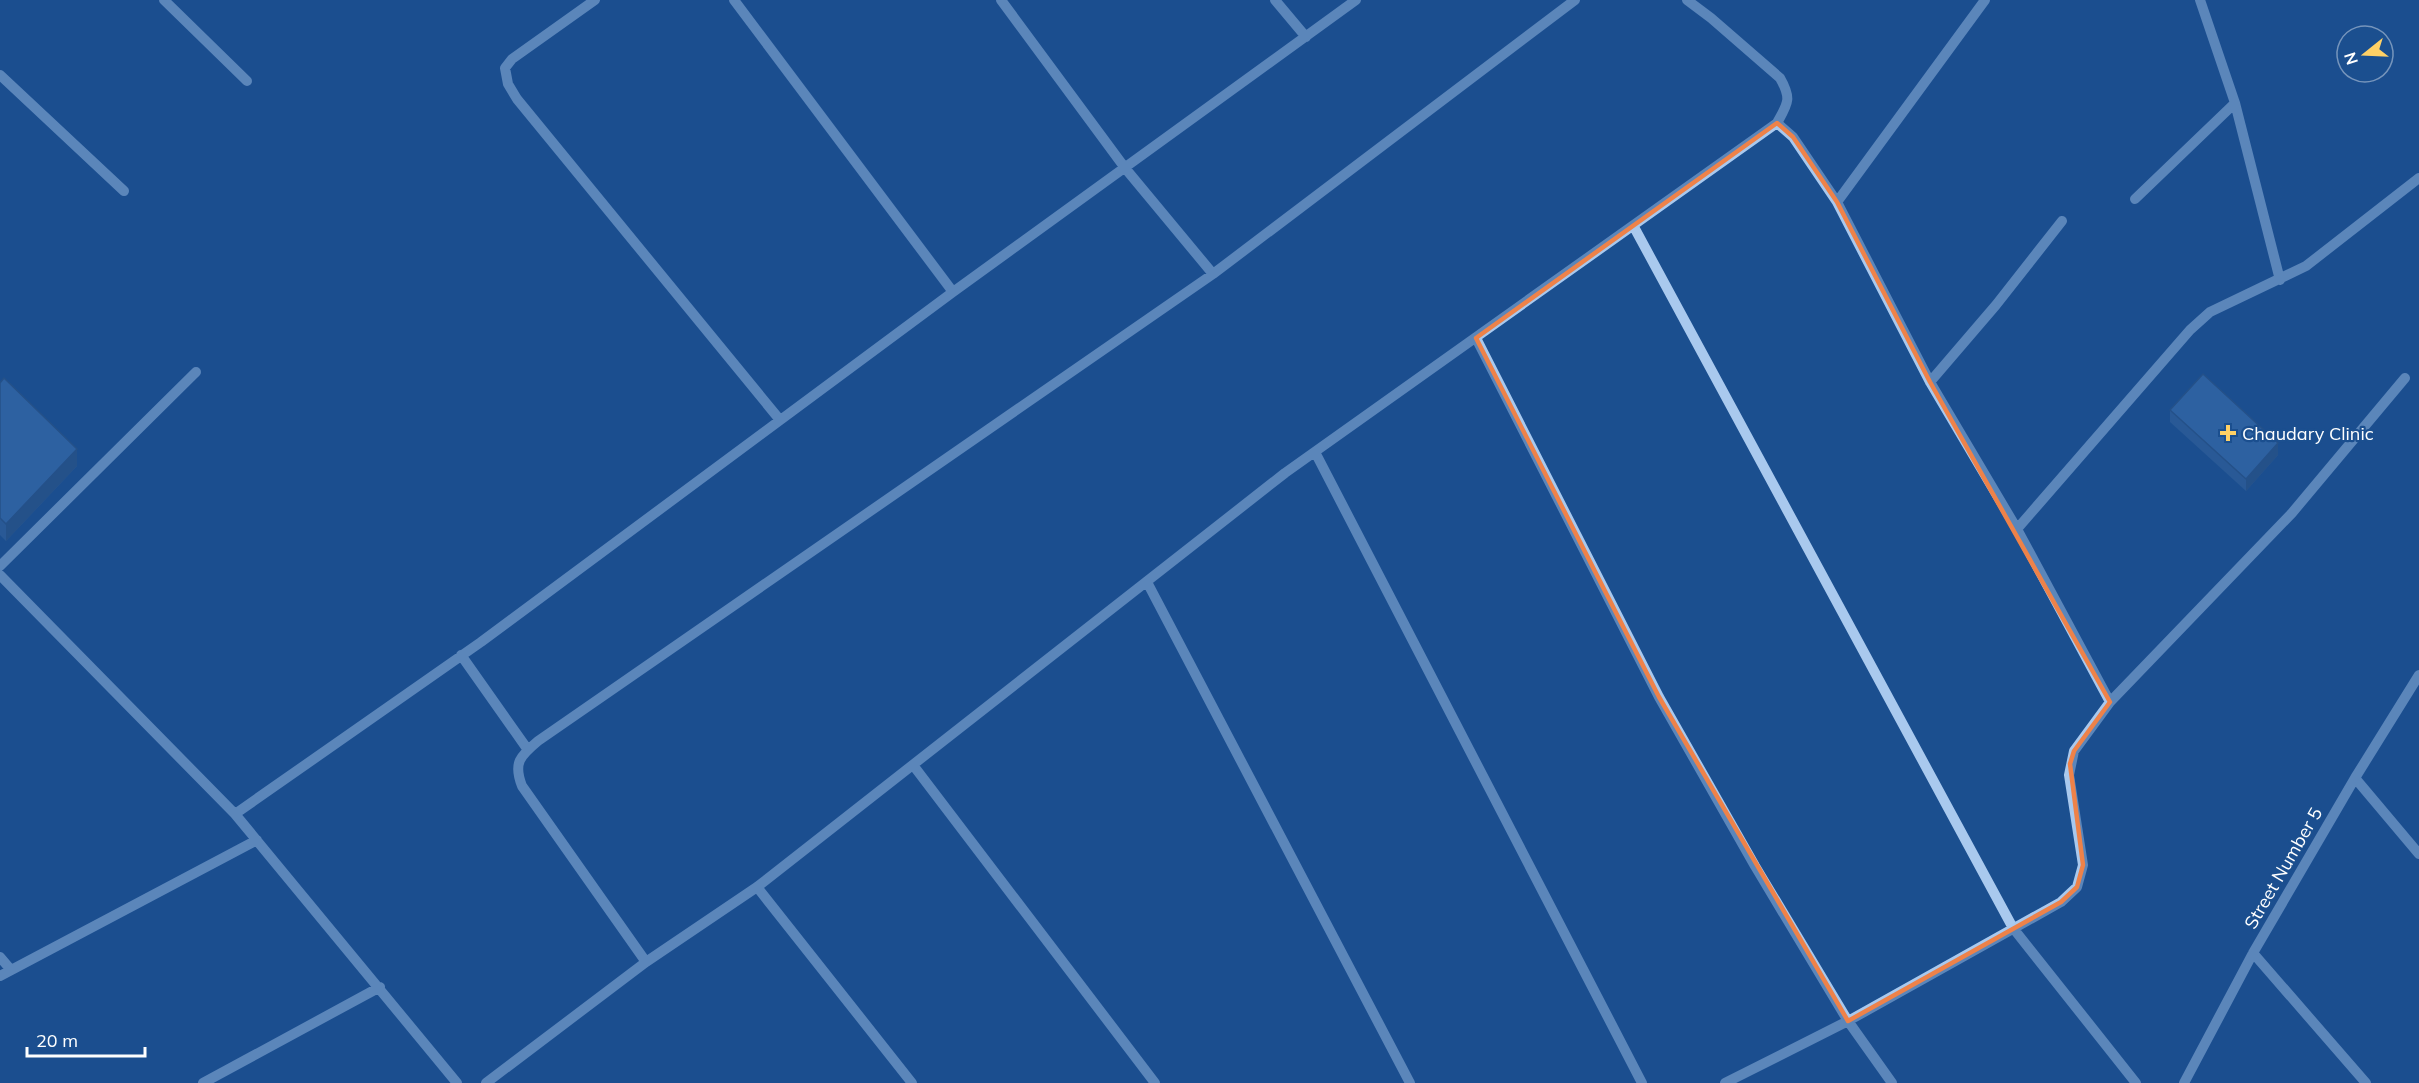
<svg xmlns="http://www.w3.org/2000/svg" width="2419" height="1083" font-family="Mulish,sans-serif">
<style>
.lines{fill:none;stroke-linecap:round;stroke-linejoin:round}
.minor{stroke:#a9c9ee;stroke-width:10}
.wall{fill:#3a679d}
.shaded-wall{fill:#305480}
.building{fill:#4478b7;stroke:#305480;stroke-width:1.5}
.marked{fill:none;stroke:#ee8249;stroke-width:4.5;stroke-linejoin:round}
.poi-dot{fill:#ffd166;stroke:#1b4f8f;stroke-width:2}
.labels{text-anchor:middle;dominant-baseline:central;stroke-width:4.5;stroke-linejoin:round;paint-order:stroke}
.poi-label{font-size:18px;fill:#fff;stroke:#1b4f8f;text-anchor:start}
.street-label{font-size:18px;fill:#fff;stroke:#1b4f8f}
</style>
<rect width="100%" height="100%" fill="#1b4f8f"/>
<g class="lines">
<!-- minor -->
<path class="minor" d="M164 0 247 81
M595 0 512 59 505 68 508 84 517 99 780 420
M734 0 953 292
M1001 0 1125 168 1213 274
M1275 0 1306 37
M2200 0 2235 103 2280 280
M0 75 124 191
M1777 123 1793 137 1837 202 1930 382 2017 529 2110 702
M2135 199 2235 103
M1837 202 1985 0
M1634 227 2013 928 2136 1083
M1476 338 1659 697 1755 866 1848 1021 1892 1083
M1930 382 1996 305 2062 221
M1315 452 1642 1083
M2017 529 2190 330 2210 312 2306 266 2419 178
M0 566 196 372
M0 575 235 814 457 1083
M1147 582 1410 1083
M461 655 528 750
M913 765 1155 1083
M2355 778 2419 854
M235 814 481 642 953 292 1356 0
M757 887 912 1083
M2253 953 2366 1083
M0 957 11 970
M646 962 522 786C513 763 520 756 538 741L1213 274 1575 0
M0 976 257 840
M203 1083 380 987
M486 1083 646 962 757 887 1285 473 1777 123C1788 103 1792 99 1780 78L1711 18 1687 0
M1725 1083 1848 1021 2061 902 2077 887 2083 865 2069 775 2074 751 2110 702 2292 513 2405 378
M2184 1083 2253 953 2355 778 2419 675"/>
</g>
<!-- wall -->
<path class="wall" d="M0 383 77 466 6 541 0 535Z
M2170 410 2278 455 2246 491 2170 422Z"/>
<!-- shaded-wall -->
<path class="shaded-wall" d="M2278 443V455L2246 491V479Z
M77 449V466L6 541V524Z"/>
<!-- building -->
<path class="building" d="M2203 374 2278 443 2246 479 2170 410Z
M4 378 77 449 6 524 0 518V383Z"/>
<!-- marked area -->
<path d="M0 0H2419V1083H0ZM1777 123 1793 137 1837 202 1930 382 2110 702 2074 751 2070 764 2083 865 2077 887 2061 902 1848 1021 1659 697 1476 338Z" fill="#1b4f8f" fill-opacity=".55" fill-rule="evenodd"/>
<path class="marked" d="M1777 123 1793 137 1837 202 1930 382 2110 702 2074 751 2070 764 2083 865 2077 887 2061 902 1848 1021 1659 697 1476 338Z"/>
<!-- markers -->
<path class="poi-dot" d="M2225 424h6v6h6v6h-6v6h-6v-6h-6v-6h6z"/>
<g class="labels">
<!-- poi labels -->
<g class="poi-label">
<text x="2242" y="433">Chaudary Clinic</text>
</g>
<!-- street labels -->
<g class="street-label">
<text transform="translate(2283 868) rotate(-60)">Street Number 5</text>
</g>
</g>
<!-- north arrow -->
<g transform="translate(2365 54) rotate(252)"><circle r="28" fill="#1b4f8f" stroke="#7695bc" stroke-width="1.5"/>
<path d="M0-4.5L10 22L0 15L-10 22Z" fill="#ffd166"/>
<text y="-9" font-size="16" font-weight="bold" text-anchor="middle" fill="#ffffff">N</text>
</g>
<!-- scale -->
<path d="M27 1047v9h118v-9" fill="none" stroke="#ffffff" stroke-width="3"/>
<text x="36" y="1047" font-size="18" fill="#ffffff" stroke="#1b4f8f" stroke-width="4.5" paint-order="stroke">20 m</text>
</svg>
